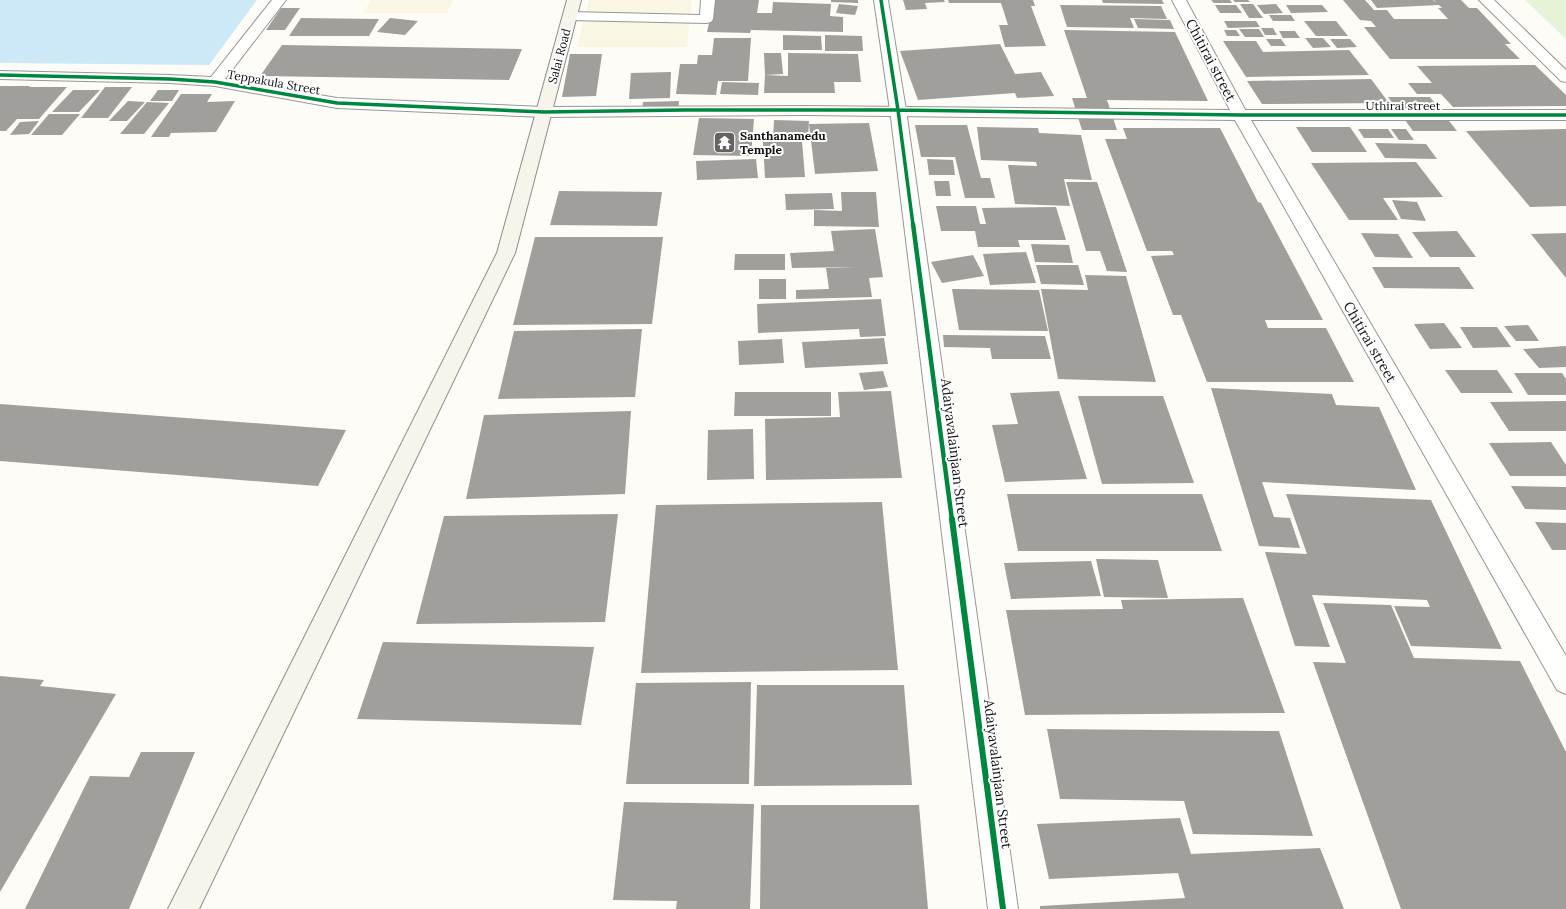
<svg xmlns="http://www.w3.org/2000/svg" width="1566" height="909" font-family="Lora,serif">
<style>
.farmland{fill:#f9f7e4}
.green{fill:#e7f3d7}
.water{fill:#cde8f7}
.building{fill:#a19f9c}
.lines{fill:none;stroke-linecap:round;stroke-linejoin:round}
.minor-casing{stroke:#979795;stroke-width:2}
.tertiary-casing{stroke:#979795;stroke-width:2}
.secondary-casing{stroke:#8e8d8b;stroke-width:2}
.minor{fill:#fffffe;fill-rule:evenodd}
.tertiary{fill:#fffffe;fill-rule:evenodd}
.secondary{fill:#f6f4eb;fill-rule:evenodd}
.cycleway-far2-casing{stroke:#fff;stroke-width:5}
.cycleway-far1-casing{stroke:#fff;stroke-width:7}
.cycleway-casing{stroke:#fff;stroke-width:8}
.cycleway-far2{stroke:#00873e;stroke-width:3.5}
.cycleway-far1{stroke:#00873e;stroke-width:4.5}
.cycleway{stroke:#00873e;stroke-width:6}
.labels{text-anchor:middle;dominant-baseline:central;stroke-width:4;stroke-linejoin:round;paint-order:stroke}
.far-street-label{font-size:12px;fill:#111;stroke:#fff}
.far-poi-label{font-size:12px;font-weight:bold;fill:#111;stroke:#fff;text-anchor:start}
.street-label{font-size:14px;fill:#111;stroke:#fff}
</style>
<rect width="100%" height="100%" fill="#fdfcf7"/>
<!-- farmland -->
<path class="farmland" d="M371 0H453L447 13H363Z
M589 0H692L687 47H577Z"/>
<!-- green -->
<path class="green" d="M1525 0H1566V39Z"/>
<!-- water -->
<path class="water" d="M0 0H257L209 65 0 63Z"/>
<!-- building -->
<path class="building" d="M714 0H759L757 13H772L773 2 831 4 830 16 843 17V32L751 30 750 33 707 32Z
M831 0H858V3L831 2Z
M903 0H944L945 2 925 3 927 9 906 10Z
M948 0H1033L1035 6H1031L1046 46 1005 47 999 25H1008L1001 3H949Z
M1102 0H1162L1164 4 1103 3Z
M1211 0H1230L1232 3H1214Z
M1233 0H1248L1250 2H1235Z
M1343 0H1365L1374 10H1387L1394 19H1448L1438 8H1442L1439 5 1377 8 1371 0H1433L1437 3 1434 0H1461L1469 8H1477L1511 44H1505L1520 59H1390L1364 27H1376L1371 21 1360 20Z
M839 4 858 6 855 15 836 13Z
M1240 4H1253L1263 18H1249Z
M1276 4 1283 13 1264 14 1257 5Z
M1060 5 1161 6 1167 19 1130 18 1134 28 1067 27Z
M1215 5H1236L1242 13H1220Z
M1286 5H1322L1328 12 1291 13Z
M281 8H300L285 30H266Z
M1269 15H1291L1295 21H1273Z
M301 18 379 19 369 36H289Z
M390 18 418 21 405 35 377 32Z
M1134 19 1170 20 1174 29 1138 28Z
M1224 21H1256L1260 27 1228 28Z
M1304 21H1336L1348 36H1316Z
M1261 28H1273L1277 35H1265Z
M1239 29H1259L1264 37H1245Z
M1064 30 1175 32 1208 101 1107 100 1117 130H1082L1072 98H1087Z
M1224 30H1236L1240 36H1227Z
M1279 31H1295L1300 38H1283Z
M783 35 821 36 822 50H783Z
M825 35 862 36 863 51H825Z
M714 38H751L748 81H718L716 95 676 94 680 64H697L698 55H712Z
M1305 38H1323L1331 47 1313 48Z
M1266 39H1281L1286 46H1271Z
M1330 39H1350L1357 47 1337 48Z
M1223 41H1256L1263 52 1349 50 1369 75 1246 77Z
M1000 44 1015 74 1041 72 1054 96 1017 98 1015 93 918 100 900 51Z
M282 45 522 49 509 80 260 76Z
M764 53H781L783 74 765 75Z
M788 53 858 54 861 82H834L835 93H764L765 75 788 76Z
M570 54H602L596 96 562 97Z
M1535 65 1566 95V106L1453 107 1441 94H1417L1408 83H1432L1417 66Z
M671 72 670 98 629 99 631 73Z
M1371 79 1389 103 1262 104 1247 81Z
M722 82 759 83 758 95 720 94Z
M0 86H30L29 87H67L39 119H17L6 131H0Z
M105 87H132L108 118H81Z
M73 90H100L79 112H52Z
M158 90H179L172 101H150Z
M181 94H212L207 102 235 101 216 132 171 133 169 137H151Z
M1388 97H1430L1457 131H1413Z
M128 101 145 102 127 121H109Z
M679 101 678 116 641 117 643 102Z
M147 102 169 103 144 134H120Z
M49 114H80L62 135H31Z
M699 118 754 119 751 156 693 155Z
M774 120 809 121 808 139 773 138Z
M39 121 29 134 10 135 20 122Z
M869 123 878 171 815 174 809 124Z
M915 125H967L981 178H990L995 198H965L955 157H921Z
M977 127 1038 128 1039 133 1081 135 1092 180 1064 179 1070 206 1015 204 1008 165 1037 166 1036 162 981 160Z
M1296 127H1350L1367 152H1312Z
M1123 128H1220L1258 202 1261 203 1323 320H1265L1268 328H1326L1354 382H1207L1181 315H1173L1151 256 1174 255 1172 251H1147L1105 139H1127Z
M1358 129H1388L1394 138H1364Z
M1391 129H1406L1414 140H1399Z
M1566 129V206L1530 207 1466 131Z
M802 141 805 177 765 178 763 142Z
M1375 143 1426 144 1437 159 1385 158Z
M756 159 758 178 697 180 696 161Z
M927 159 953 160 955 175H929Z
M1416 162 1443 197 1383 198 1398 220H1349L1311 163Z
M934 181H949L951 196H936Z
M1066 182H1097L1127 272 1107 271 1100 251H1086Z
M559 191 662 192 657 226 550 225Z
M841 192H876L879 227 814 226V210L842 211Z
M832 193 834 209 786 210 785 194Z
M1392 200 1417 202 1426 221 1401 219Z
M936 206H976L980 224H986L982 208 1056 207 1066 240H1018L1020 247H978L975 231H941Z
M875 229 883 277 869 278 872 297 796 299V290L829 289 826 268 854 267 792 268 790 253 834 251 831 231Z
M1457 231 1476 257H1430L1412 232Z
M1361 233 1398 234 1413 258 1375 257Z
M1566 233V278L1531 234Z
M535 237H663L652 324 513 325Z
M1031 244 1069 245 1073 263 1035 262Z
M1026 252 1036 283 990 285 983 254Z
M735 254H785V270H734Z
M973 255 984 276 942 283 931 262Z
M1036 265H1078L1084 285 1041 284Z
M1372 267H1459L1474 289 1384 288Z
M1085 275 1126 276 1156 382 1058 379 1041 289 1088 290Z
M759 279H786V299H759Z
M952 289 1039 290 1048 331 959 330Z
M881 299 886 336 860 337 859 329 758 333 757 304Z
M1444 323 1462 348 1430 349 1414 324Z
M1528 325 1539 341H1516L1504 326Z
M1460 327H1497L1511 347 1473 348Z
M642 329 635 397 498 399 514 331Z
M943 335 1045 336 1051 359H992L990 348 944 347Z
M884 338 888 364 805 368 802 342Z
M782 339 784 363 739 365 738 341Z
M1566 346V367L1539 368 1523 349Z
M1445 370H1497L1513 393H1461Z
M883 371 888 387 864 390 859 373Z
M1514 373H1562L1566 379V395H1528Z
M1211 388 1332 394 1336 405 1379 407 1416 490 1262 482 1274 517 1290 518 1300 548 1259 546Z
M891 391 902 478 766 480 765 419 840 417 838 392Z
M1059 391 1087 479 1005 482 992 425 1018 424 1010 393Z
M735 392H831V416H734Z
M1078 396H1163L1194 483 1102 484Z
M1566 401V431H1509L1490 402Z
M0 404 346 430 318 486 0 461Z
M631 411 625 494 466 499 484 415Z
M753 429 754 479 707 480 708 430Z
M1551 442 1566 465V476H1510L1489 443Z
M1511 486 1566 487V510L1525 509Z
M1007 494H1202L1222 551H1018Z
M1286 494 1431 500 1502 649 1411 646 1394 606 1430 607 1427 600 1312 595 1330 647 1295 646 1265 552 1307 554Z
M882 502 898 670 641 673 656 505Z
M618 514 605 622 416 624 444 516Z
M1535 522 1566 523V550H1552Z
M1096 559 1158 560 1168 598 1104 597Z
M1091 561 1101 596 1011 599 1004 563Z
M1243 598 1285 713 1025 715 1006 610 1123 609 1121 600Z
M1323 603 1391 605 1414 658 1520 661 1566 752V909H1401L1313 662 1346 663Z
M383 642 594 647 581 725 357 719Z
M0 676 44 680 40 686 116 694 0 892Z
M751 682 749 784H626L636 683Z
M757 685H904L912 785 754 786Z
M1047 729 1279 731 1313 836 1193 834 1184 801 1060 799Z
M141 752H195L129 909H25L90 776 129 777Z
M624 802 754 804 750 909H676L677 901 613 900Z
M761 805H919L928 909H760Z
M1180 818 1191 854 1320 848 1344 909H1040V906L1185 898 1178 873 1049 879 1037 824Z"/>
<g class="lines">
<defs>
<path id="minor" d="M272 0H286L225 79 337 98 544 107 549 109 552 112 549 115 544 117 337 108 215 86 170 83 0 79V71L170 75 211 77Z
M701 0H715L713 19 711 22 706 23 570 20 565 19 563 16 565 13 570 12 700 15Z
M874 0H888L906 110 1018 909H988L890 110Z
M1479 0H1494L1566 70V82L1561 81Z
M1240 110H1566V120H1240L1234 118 1232 115 1234 112Z"/>
<path id="tertiary" d="M1172 0H1186L1248 115 1566 656V694L1557 690 1235 120 805 115 544 117 539 115 536 112 539 109 544 107 805 106 1230 110Z"/>
<path id="secondary" d="M567 0H581L515 253 199 909H168L497 253Z"/>
</defs>
<!-- minor casing -->
<use href="#minor" class="minor-casing"/>
<!-- tertiary casing -->
<use href="#tertiary" class="tertiary-casing"/>
<!-- secondary casing -->
<use href="#secondary" class="secondary-casing"/>
<!-- minor -->
<use href="#minor" class="minor"/>
<!-- tertiary -->
<use href="#tertiary" class="tertiary"/>
<!-- secondary -->
<use href="#secondary" class="secondary"/>
<defs>
<path id="cycleway-far2" d="M881 0 898 110 913 225
M0 75 170 79 215 82 337 103 544 112 684 110H898L1240 115H1566"/>
<path id="cycleway-far1" d="M913 224 952 520"/>
<path id="cycleway" d="M952 519 1003 909"/>
</defs>
<!-- cycleway-far2 casing -->
<use href="#cycleway-far2" class="cycleway-far2-casing"/>
<!-- cycleway-far1 casing -->
<use href="#cycleway-far1" class="cycleway-far1-casing"/>
<!-- cycleway casing -->
<use href="#cycleway" class="cycleway-casing"/>
<!-- cycleway-far2 -->
<use href="#cycleway-far2" class="cycleway-far2"/>
<!-- cycleway-far1 -->
<use href="#cycleway-far1" class="cycleway-far1"/>
<!-- cycleway -->
<use href="#cycleway" class="cycleway"/>
</g>
<!-- icons -->
<defs>
<symbol id="temple-square" viewBox="-11 -11 22 22"><rect x="-9" y="-9" width="18" height="18" rx="4" fill="#646362" stroke="#fff"/><path d="M0-6L5-2H3V0L6.5 2.5H4V6H1.5V3h-3V6H-4V2.5H-6.5L-3 0V-2H-5Z" fill="#fff"/></symbol>
</defs>
<g fill-rule="evenodd">
<use href="#temple-square" x="712" y="130" width="25" height="25"/>
</g>
<g class="labels">
<!-- far-street labels -->
<g class="far-street-label">
<text transform="translate(559 56) rotate(-75)">Salai Road</text>
<text transform="translate(274 82) rotate(10)">Teppakula Street</text>
<text x="1403" y="105">Uthirai street</text>
</g>
<!-- far-poi labels -->
<g class="far-poi-label">
<text x="740" y="135">Santhanamedu<tspan x="740" dy="14">Temple</tspan></text>
</g>
<!-- street labels -->
<g class="street-label">
<text transform="translate(1211 60) rotate(62)">Chitirai street</text>
<text transform="translate(1370 342) rotate(60)">Chitirai street</text>
<text transform="translate(955 453) rotate(83)">Adaiyavalainjaan Street</text>
<text transform="translate(998 774) rotate(83)">Adaiyavalainjaan Street</text>
</g>
</g>
</svg>
